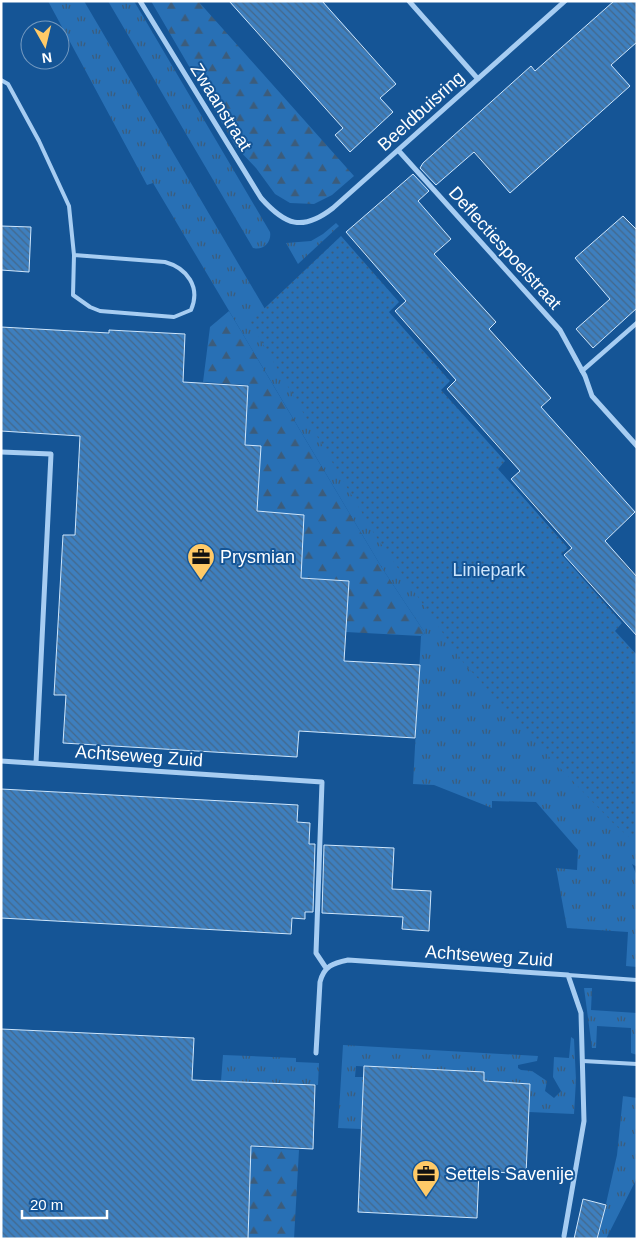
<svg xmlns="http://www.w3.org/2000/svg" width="638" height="1240" font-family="Arial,sans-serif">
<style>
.grass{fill:url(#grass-tufts)}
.forest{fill:url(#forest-firs)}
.park{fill:url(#park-dots)}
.building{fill:url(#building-back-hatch);stroke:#cee6fc}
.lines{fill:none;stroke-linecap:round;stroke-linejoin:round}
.service{stroke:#a7cdf2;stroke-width:4}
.pedestrian{stroke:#a7cdf2;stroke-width:4.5}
.minor{stroke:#a7cdf2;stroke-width:5}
.labels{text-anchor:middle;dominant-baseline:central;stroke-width:4;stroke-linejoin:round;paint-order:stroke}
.street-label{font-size:18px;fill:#fff;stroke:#155596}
.poi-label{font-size:18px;fill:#fff;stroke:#155596;text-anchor:start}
.park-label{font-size:18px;fill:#cee6fc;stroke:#155596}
</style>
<defs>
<pattern id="grass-tufts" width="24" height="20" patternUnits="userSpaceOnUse" patternTransform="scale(1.25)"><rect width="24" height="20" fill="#2870b5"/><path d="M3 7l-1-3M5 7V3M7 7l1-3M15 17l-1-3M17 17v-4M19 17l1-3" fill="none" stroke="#3c5c7b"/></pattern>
<pattern id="forest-firs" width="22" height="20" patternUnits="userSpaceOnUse" patternTransform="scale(1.25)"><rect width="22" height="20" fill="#2870b5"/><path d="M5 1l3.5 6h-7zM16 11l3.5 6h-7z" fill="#3c5c7b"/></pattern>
<pattern id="park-dots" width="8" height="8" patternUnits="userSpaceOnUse" patternTransform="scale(1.25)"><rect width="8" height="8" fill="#2870b5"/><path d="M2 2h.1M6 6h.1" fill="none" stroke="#3c5c7b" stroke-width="1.8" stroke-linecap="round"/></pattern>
<pattern id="building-back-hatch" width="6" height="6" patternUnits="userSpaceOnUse" patternTransform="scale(1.25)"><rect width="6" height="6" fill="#3e7fbe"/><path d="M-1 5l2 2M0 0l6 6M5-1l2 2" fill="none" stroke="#44688b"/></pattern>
</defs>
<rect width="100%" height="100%" fill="#155596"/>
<!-- grass -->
<path class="grass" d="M48 1H84L396 532 637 816V867L632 864 637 876V967L626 966 628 932 567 928 556 868 577 870 578 850 536 802 492 801V808L434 785 413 784 421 636 425 633 382 568 153 183 147 185Z
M108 1H134L270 232C272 242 263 251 253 248Z
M336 223 339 226 298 264 286 243 311 241 323 234Z
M584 988H592L591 1010 637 1013V1055L631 1053V1028L597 1026 596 1048H592Z
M571 1037 574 1039 576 1080 574 1114 529 1112 530 1084 484 1081V1072L356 1066 355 1077H364L361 1129 338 1128 343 1045 538 1056 537 1061 518 1065V1068L521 1070 532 1071 547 1081 545 1091 554 1098 561 1091 553 1077 554 1057 569 1058Z
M223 1055 296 1058V1062L319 1063 318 1085 221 1081Z
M623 1096 637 1098V1178L606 1239H598L617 1155Z"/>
<!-- forest -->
<path class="forest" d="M151 1H198L354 176 332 195 314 204 290 203 275 194 256 168 236 147Z
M229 311 382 568 425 633 421 636 346 632 349 581 301 578 304 515 257 511 261 446 245 445 248 385 203 382 210 327Z
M251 1147 299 1150 294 1239H248Z"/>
<!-- park -->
<path class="park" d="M341 236 399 302 389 312 450 381 441 390 505 461 498 469 568 548 561 554 622 623 615 631 637 655V844L614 824 537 744 463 662 375 535 250 322Z"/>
<!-- building -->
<path class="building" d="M229 1H322L396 84 380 98 393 112 350 152 335 135 343 128Z
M614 1H637V42L611 65 630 86 510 193 474 152 436 185 420 168 423 163 531 66 535 71Z
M413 174 429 191 418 201 451 239 434 254 496 322 489 329 551 398 541 407 635 512 605 541 637 577V636L564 555 572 548 511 479 520 471 447 389 456 380 395 311 406 301 346 232Z
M623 216 637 230V308L593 348 576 329 610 299 575 258Z
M1 226 31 227 29 272 1 270Z
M1 327 109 333V330L185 334 183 382 248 386 245 445 261 446 257 511 304 515 301 578 349 581 344 661 420 665 415 738 299 731 297 757 63 743 66 695H54L63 535H75L80 436 1 431Z
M1 789 298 805 297 822 310 823 309 844H315L313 912H305V919L292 918 291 934 1 918Z
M324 845 394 848 392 889 431 891 429 931 402 929 403 917 322 913Z
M1 1029 194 1038 192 1080 315 1085 313 1149 251 1146 248 1239H1Z
M364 1066 484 1072V1081L530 1084 526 1174 479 1171 477 1218 358 1212Z
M583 1199 606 1205 597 1239H574Z"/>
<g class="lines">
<!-- service -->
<path class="service" d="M1 80 8 84 39 141 69 206 74 255 73 295 90 307 100 311 174 317 191 310C201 287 187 268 165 262L74 255
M568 975 637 980
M583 1061 637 1064"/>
<!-- pedestrian -->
<path class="pedestrian" d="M582 371 637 323"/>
<!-- minor -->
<path class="minor" d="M140 1 261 198C285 225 302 232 333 208L565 1
M409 1 478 79
M398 150 560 330 585 376 592 396 637 446
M1 452 51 454 36 763
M1 761 322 782 316 953 326 968
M316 1053 320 982C324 966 333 963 348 960L568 975 581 1013 584 1121 564 1236"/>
</g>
<!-- icons -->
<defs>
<symbol id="office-pin" viewBox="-11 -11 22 30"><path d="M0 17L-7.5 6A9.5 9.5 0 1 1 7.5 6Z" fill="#ffca67" stroke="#155596"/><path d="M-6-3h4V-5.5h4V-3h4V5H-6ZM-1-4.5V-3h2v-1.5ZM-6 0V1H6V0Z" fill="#111"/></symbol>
</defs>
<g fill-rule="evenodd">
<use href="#office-pin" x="185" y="541" width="32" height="43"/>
<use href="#office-pin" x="410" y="1158" width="32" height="43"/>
</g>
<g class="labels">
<!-- street labels -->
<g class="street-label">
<text transform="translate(221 107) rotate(58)">Zwaanstraat</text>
<text transform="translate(421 111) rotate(-42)">Beeldbuisring</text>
<text transform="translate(505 248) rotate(48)">Deflectiespoelstraat</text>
<text transform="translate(139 756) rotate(4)">Achtseweg Zuid</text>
<text transform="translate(489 956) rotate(4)">Achtseweg Zuid</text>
</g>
<!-- poi labels -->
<g class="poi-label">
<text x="220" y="557">Prysmian</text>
<text x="445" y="1174">Settels Savenije</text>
</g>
<!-- park labels -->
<g class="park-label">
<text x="489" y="570">Liniepark</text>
</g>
</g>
<!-- border -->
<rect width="638" height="1240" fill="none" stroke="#ffffff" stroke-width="5"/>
<!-- north arrow -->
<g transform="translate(45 45) rotate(172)"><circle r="24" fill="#155596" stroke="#7399c0"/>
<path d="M0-4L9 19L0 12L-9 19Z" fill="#ffca67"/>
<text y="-8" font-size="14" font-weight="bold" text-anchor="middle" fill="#ffffff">N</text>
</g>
<!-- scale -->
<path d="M22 1210v8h85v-8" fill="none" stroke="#ffffff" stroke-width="2.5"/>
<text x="30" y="1210" font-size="15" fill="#ffffff" stroke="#155596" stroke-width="4" paint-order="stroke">20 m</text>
</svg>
